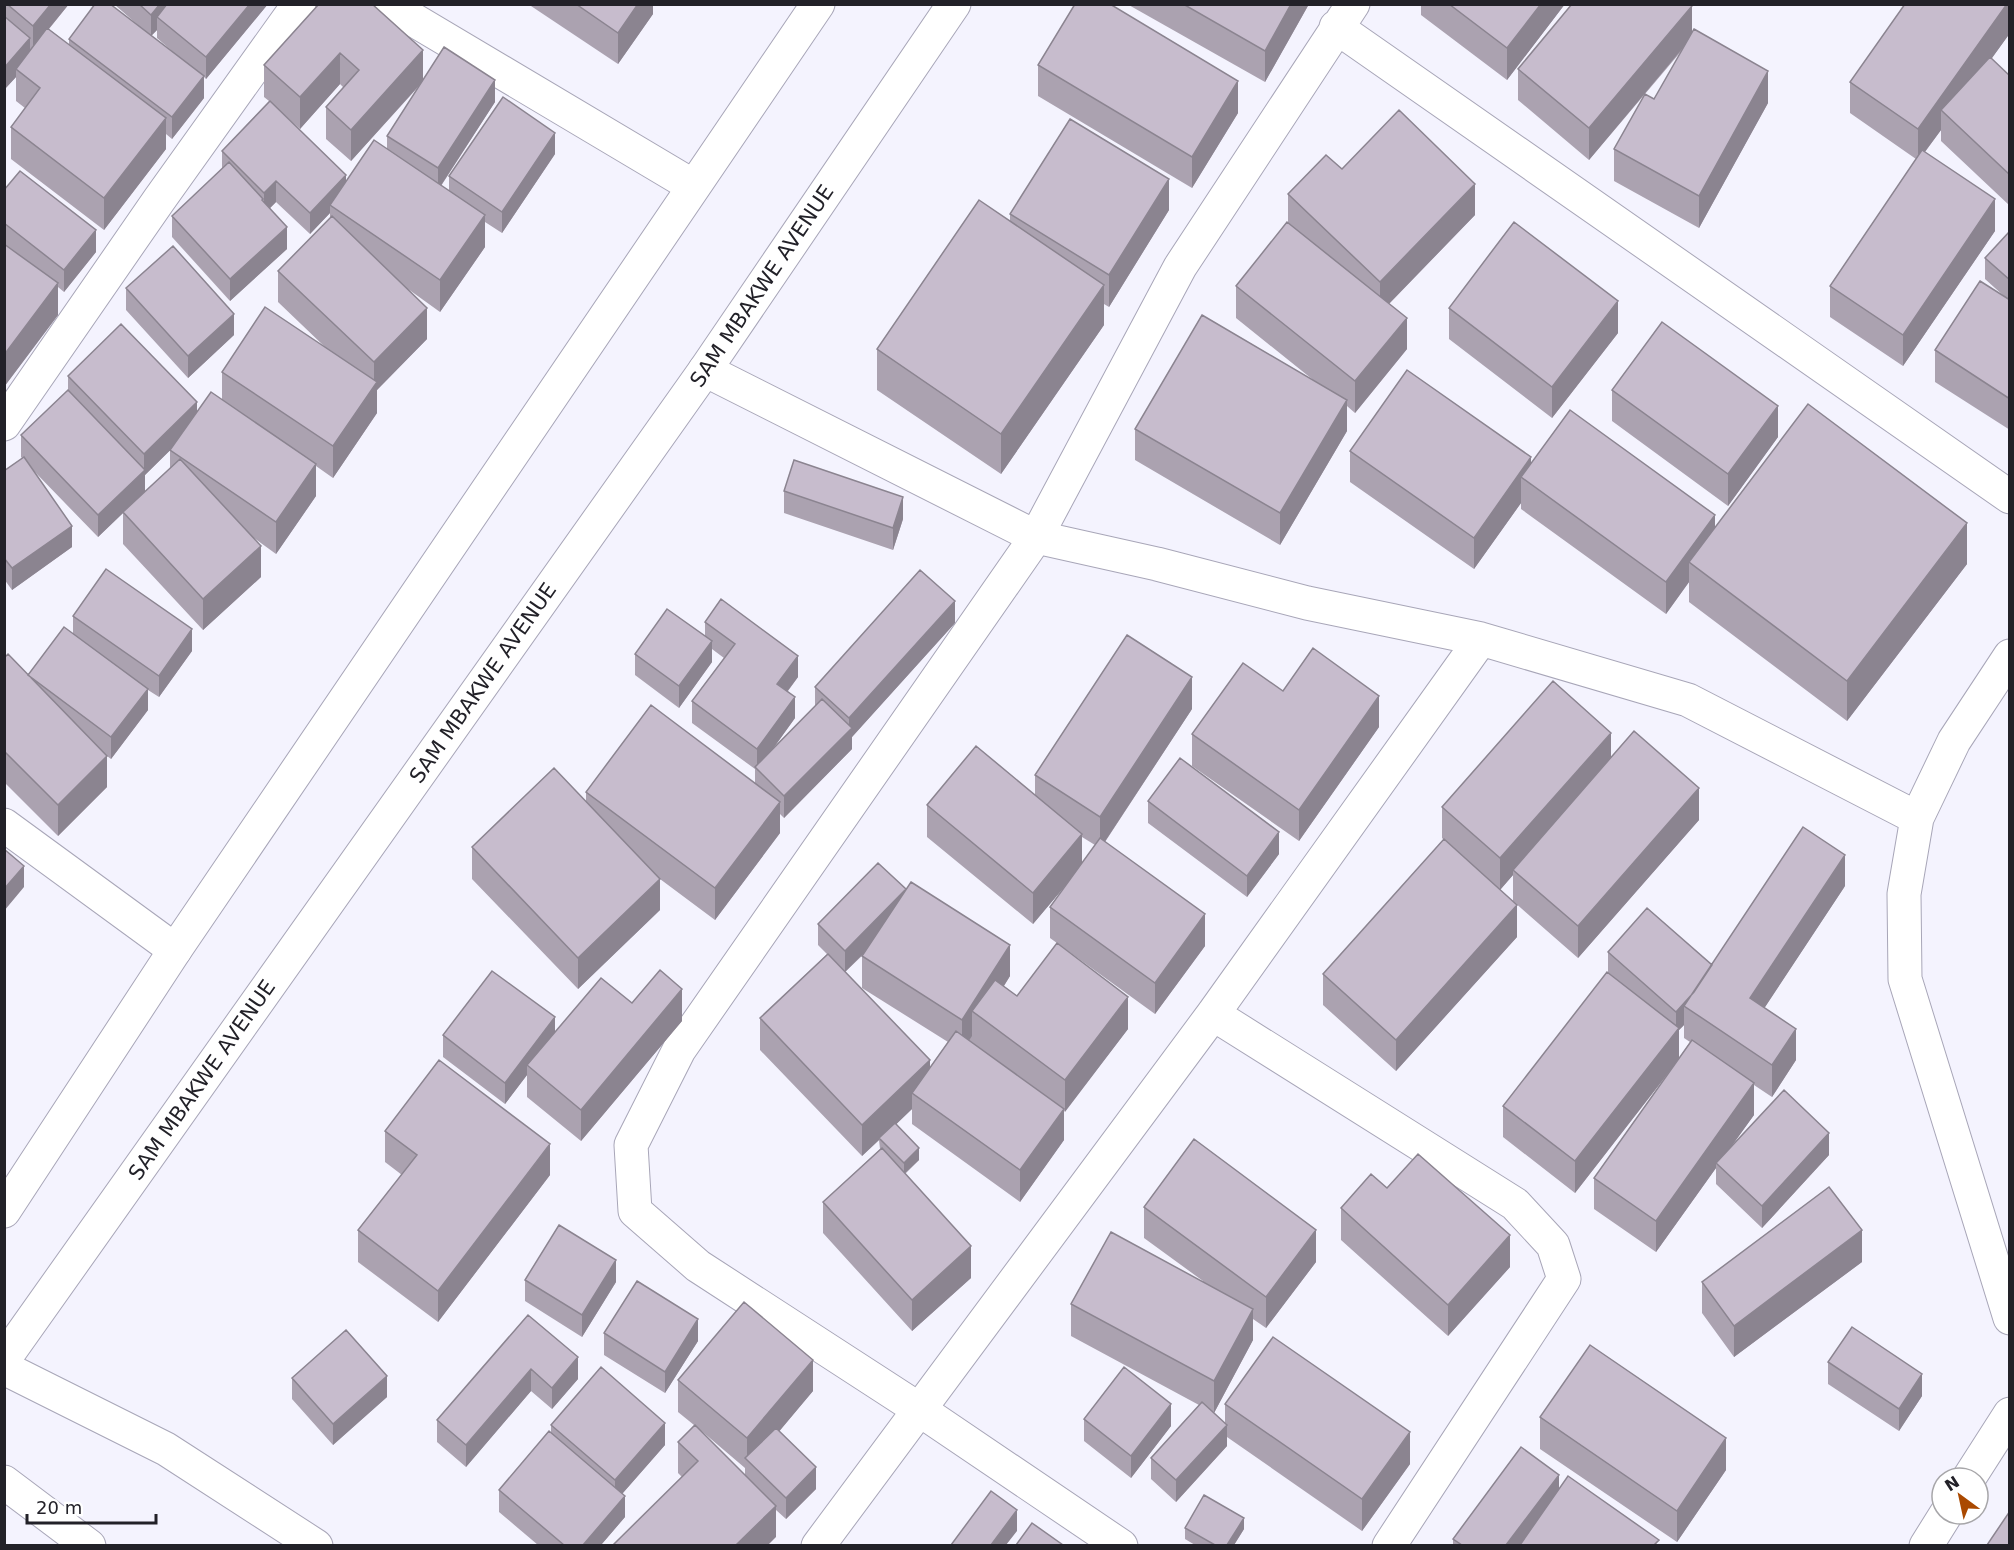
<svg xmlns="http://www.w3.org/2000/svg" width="2014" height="1550" font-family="'DejaVu Sans',sans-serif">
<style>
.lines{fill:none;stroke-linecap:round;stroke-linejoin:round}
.street-casing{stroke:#a8a6b8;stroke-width:35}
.secondary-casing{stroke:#a8a6b8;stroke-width:35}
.street{stroke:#fff;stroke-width:33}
.secondary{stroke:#fff;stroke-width:33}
.wall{fill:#aba2b0;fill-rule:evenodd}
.shaded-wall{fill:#8b8490}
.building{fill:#c7bccd;stroke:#8b8490;stroke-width:1.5}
.labels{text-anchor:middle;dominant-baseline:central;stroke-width:5;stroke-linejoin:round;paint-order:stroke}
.street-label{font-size:21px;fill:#222128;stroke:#fff}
</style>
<rect width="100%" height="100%" fill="#f4f3fe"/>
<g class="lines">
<defs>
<path id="street" d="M387 4 693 186
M1336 27 2010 497
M705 370 1036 537 1157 564 1307 603 1481 639 1688 700 1917 818
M4 424 159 200 299 4
M2010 656 1954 741 1917 818 1904 894 1905 979 2010 1318
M4 825 175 950
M1213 1014 1515 1204 1553 1245 1564 1279 1389 1546
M1969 1478 2010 1414
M818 1546 1213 1014 1481 639
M1121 1546 920 1410 698 1266 635 1211 631 1145 679 1050 1036 537 1180 267 1353 4
M1926 1546 1946 1514"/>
<path id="secondary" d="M4 1211 175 950 818 4
M5 1358 705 370 954 4
M8 1370 166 1449 316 1546
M4 1482 89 1546"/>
</defs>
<!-- street casing -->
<use href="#street" class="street-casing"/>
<!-- secondary casing -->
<use href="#secondary" class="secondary-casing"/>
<!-- street -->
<use href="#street" class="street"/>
<!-- secondary -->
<use href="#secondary" class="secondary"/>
</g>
<!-- wall -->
<path class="wall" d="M4 4H69L49 29 69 45V39L148 34 114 4H268L206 79 204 77V98L172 139 166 134V149L104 230 11 159V127L25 108 16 101V77L4 90ZM157 30V38L187 64 151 36Z
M319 4 423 80 495 102 441 186 449 191V176L555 154 502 233 485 222V247L440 312 408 289 427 339 377 390V413L333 478 316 466V496L276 554 254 538 261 577 203 630 123 544V513L98 537 32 469 72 547 12 590 4 579V471L22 458 21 457V435L68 390V376L197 411 222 399V372L325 347 278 302V271L330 218V213L310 234 276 202 270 208 287 249 230 301 172 237V216L222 169V151L269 101 264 97V65ZM340 84 344 88 326 107V139L351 161 420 85 387 136V150L346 181 280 111 300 129ZM170 450V468L145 492V475Z
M528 4H653V14L618 64Z
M1127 4H1309L1265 82Z
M1421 4H1565L1507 80 1421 15Z
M2010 4V33L1991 59 2010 76V206L1941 141V130L1925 152 1995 231 1903 366 1830 317V286L1916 159 1850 113V82Z
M1692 32 1768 103 1699 228 1614 181V149L1654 99 1684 48 1589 160 1518 100V69Z
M1038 65 1238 113 1192 188 1038 96Z
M1342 169 1475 215 1389 304 1407 349 1355 413 1347 406V431L1280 545 1135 460V429L1317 383 1236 318V286L1288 223V194Z
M4 190 96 252 64 292 58 287V315L4 387Z
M1169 210 1109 307 1104 304V325L1001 474 877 390V349L1010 221V214Z
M2010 231V430L1935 382V350L2005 297 1985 279V258Z
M126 288 234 335 188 378 126 310Z
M1449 308 1618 333 1552 418 1449 339Z
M1612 390 1778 437 1728 506 1612 421Z
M1350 451 1531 463 1715 527 1967 564 1847 721 1689 602V582L1666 614 1521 509V503L1474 569 1350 482Z
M784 491 903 519 893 550 784 513Z
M73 616 192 651 159 697 148 690V710L111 759 107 756V787L58 836 4 782V658L28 675 73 634Z
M705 622 798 677 788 691 795 718 772 750 815 706V687L955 623 852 737V749L784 818 780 814V833L715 920 660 879V910L578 989 472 879V847L586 801V792L755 783V769L692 723V701L724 658 712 649V662L679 708 635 675V654L705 636Z
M1192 709 1105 842 1205 946 1155 1014 1050 938V907L1070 880 1033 924 927 837V805L1035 795V775ZM1082 837 1095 845 1082 863Z
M1379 727 1299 841 1192 766V734Z
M1611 758 1699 820 1578 958 1513 901V875L1500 890 1517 937 1396 1071 1323 1005V974L1444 840 1442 838V807Z
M1148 801 1279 854 1247 897 1148 823Z
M1845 886 1764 1008 1796 1060 1772 1097 1754 1085V1115L1733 1144 1829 1155 1762 1228 1716 1184V1168L1656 1252 1594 1209V1178L1670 1071 1575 1193 1503 1137V1106L1608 973V952L1712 965ZM1684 1025V1038L1690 1042 1679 1058V1030Z
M906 889 1010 976 1004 986 1017 996 1128 1029 1064 1112V1140L1020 1202 912 1124V1109L896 1124 919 1160 905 1174 971 1278 912 1331 823 1233V1202L880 1149 879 1140 862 1156 760 1050V1018L827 954 818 945V924ZM865 953 862 956V988L948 1042 930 1067 845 972Z
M632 1003 682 1021 581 1141 527 1097V1075L505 1104 443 1057V1035L555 1033Z
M385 1131 550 1175 438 1322 358 1262V1230L402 1175 385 1162Z
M1387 1188 1510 1267 1448 1336 1341 1240V1208Z
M1144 1207 1316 1262 1266 1328 1253 1319V1340L1214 1413 1225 1423V1404L1410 1464 1362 1531 1227 1437V1446L1176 1502 1151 1479V1458L1199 1405 1071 1336V1304L1203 1281 1144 1238Z
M1862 1262 1734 1357 1702 1313V1282Z
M525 1280 616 1282 582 1337 525 1301Z
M528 1315 578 1379 552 1409 531 1391 466 1467 437 1442V1420Z
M604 1333 698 1341 665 1393 604 1355Z
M1828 1362 1922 1396 1899 1431 1828 1384Z
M292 1378 387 1397 333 1445 292 1399Z
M678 1380 813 1391 779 1431 816 1489 786 1519 776 1510V1537L682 1477 678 1473V1442L694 1425 678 1412ZM698 1428 745 1468V1475Z
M1540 1417 1726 1470 1677 1542 1540 1449Z
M1084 1419 1171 1426 1131 1478 1084 1441Z
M551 1425 665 1445 622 1494 625 1517 601 1545H538L499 1512V1490L551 1433Z
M1559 1490 1659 1545H1453V1539Z
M1185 1528 1244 1529 1234 1545H1195L1185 1539Z"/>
<!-- shaded-wall -->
<path class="shaded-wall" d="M51 4H69L33 48V26Z
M160 4H178L157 17V30L151 36V15Z
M250 4H268L206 79V57Z
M638 4H653V14L618 64V33Z
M1291 4H1309L1265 82V51Z
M1541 4H1565L1507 80V48Z
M2007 4H2010V33L1949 118 1941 110V130L1918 161V129Z
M1692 6V37L1589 160V128Z
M30 38V60L16 69V77L4 90V68Z
M423 50V81L351 161V130Z
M340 53V84L300 129V97Z
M1768 71V103L1699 228V196Z
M204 76V98L172 139V117Z
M495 80V102L438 190V168Z
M1238 81V113L1192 188V157Z
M166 118V149L104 230V198Z
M555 133V154L502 233V212Z
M346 175V197L330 205V213L310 234V213Z
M1169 179V210L1109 307V275Z
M276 181V202L264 214V193Z
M1475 184V215L1380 313V282Z
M1995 199V231L1903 366V335Z
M485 215V247L440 312V280Z
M287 227V249L230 301V279Z
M96 230V252L64 292V270Z
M58 283V315L4 387V355Z
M1104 285V325L1001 474V434Z
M1618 301V333L1552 418V387Z
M427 308V339L377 390V413L333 478V446L374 387V362Z
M234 314V335L188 378V356Z
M1407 318V349L1355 413V381Z
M1347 400V431L1280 545V513Z
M197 402V424L145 475V492L98 537V515L144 471V454Z
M1778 406V437L1728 506V474Z
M1531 457V485L1521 477V503L1474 569V538Z
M316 464V496L276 554V522Z
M903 497V519L893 550V528Z
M1715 515V547L1689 562V582L1666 614V582Z
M1967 523V564L1847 721V681Z
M72 526V547L12 590V568Z
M261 546V577L203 630V599Z
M955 601V623L852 737V749L784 818V796L849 730V718Z
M192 629V651L159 697V676Z
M712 641V662L679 708V686Z
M798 656V677L777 705V684Z
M1192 677V709L1100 849V817Z
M148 689V710L111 759V737Z
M1379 696V727L1299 841V810Z
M795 697V718L757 771V749Z
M1611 733V764L1513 870V875L1500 890V858Z
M107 756V787L58 836V805Z
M1699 788V820L1578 958V926Z
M780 802V833L715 920V888Z
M1279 832V854L1247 897V876Z
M1082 834V866L1033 924V893Z
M1845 855V886L1750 1030V998Z
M24 866V887L4 911V889Z
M660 879V910L578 989V958Z
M906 889V911L845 972V951Z
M1517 905V937L1396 1071V1040Z
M1205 914V946L1155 1014V983Z
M1010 945V976L983 1019 972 1011V1036L962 1051V1020Z
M1715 968 1684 1006V1025L1679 1030V1059L1575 1193V1161L1676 1032V1012Z
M682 989V1021L581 1141V1110Z
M1128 997V1029L1065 1112V1080Z
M555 1017V1039L527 1065V1075L505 1104V1083Z
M1796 1029V1060L1772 1097V1065Z
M930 1060V1092L912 1093V1109L881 1139 879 1138V1140L862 1156V1125Z
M1754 1083V1115L1718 1165 1716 1163V1168L1656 1252V1221Z
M1064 1109V1140L1020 1202V1170Z
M1829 1133V1155L1762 1228V1206Z
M550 1144V1175L438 1322V1291Z
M919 1148V1160L904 1174V1163Z
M1316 1230V1262L1266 1328V1297Z
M1862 1230V1262L1734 1357V1326Z
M1510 1235V1267L1448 1336V1305Z
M971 1246V1278L912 1331V1300Z
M616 1260V1282L582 1337V1315Z
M1253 1309V1340L1214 1413V1381Z
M698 1319V1341L665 1393V1372Z
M578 1357V1379L552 1409V1388Z
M813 1360V1391L752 1464 747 1459V1438Z
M531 1369V1391L466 1467V1445Z
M1922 1374V1396L1899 1431V1409Z
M387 1376V1397L333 1445V1424Z
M1171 1404V1426L1131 1478V1456Z
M665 1423V1445L615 1502V1480Z
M1227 1425V1446L1176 1502V1480Z
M1410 1432V1464L1362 1531V1499Z
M1726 1438V1470L1677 1542V1511Z
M816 1467V1489L786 1519V1498Z
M1559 1475V1497L1522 1545H1506Z
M625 1496V1517L601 1545H583Z
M776 1506V1537L768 1545H736Z
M1017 1510V1531L1006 1545H991Z
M1244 1518V1529L1234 1545H1227Z"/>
<!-- building -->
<path class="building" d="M7 4H51L33 26Z
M95 4H110L204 76 172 117 69 39Z
M139 4H160L151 15Z
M167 4H250L206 57 157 17Z
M319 4H372L423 50 351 130 326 107 359 70 340 53 300 97 264 65Z
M576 4H638L618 33Z
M1075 4H1110L1238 81 1192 157 1038 65Z
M1183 4H1291L1265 51Z
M1449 4H1541L1507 48Z
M1572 4H1691L1692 6 1589 128 1518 69Z
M1905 4H2007L1918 129 1850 82Z
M4 16 30 38 4 68Z
M47 28 166 118 104 198 11 127 40 88 16 69Z
M1694 29 1768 71 1699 196 1614 149 1645 94 1654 99Z
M444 47 495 80 438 168 387 136Z
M1990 57 2010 76V175L1941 110Z
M503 97 555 133 502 212 449 176Z
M270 101 346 175 310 213 276 181 264 193 222 151Z
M1399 110 1475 184 1380 282 1288 194 1326 155 1342 169Z
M1070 119 1169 179 1109 275 1010 214Z
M374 140 485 215 440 280 330 205Z
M1922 150 1995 199 1903 335 1830 286Z
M229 162 263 199 262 200 287 227 230 279 172 216Z
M20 171 96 230 64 270 4 223V190Z
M979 200 1104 285 1001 434 877 349Z
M332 216 427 308 374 362 278 271Z
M1287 222 1407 318 1355 381 1236 286Z
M1514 222 1618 301 1552 387 1449 308Z
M2010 231V280L1985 258Z
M4 244 58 283 4 355Z
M173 246 234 314 188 356 126 288Z
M1980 281 2010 300V399L1935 350Z
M265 307 377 382 333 446 222 372Z
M1202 315 1347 400 1280 513 1135 429Z
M1662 322 1778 406 1728 474 1612 390Z
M121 324 197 402 144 454 68 376Z
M1407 370 1531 457 1474 538 1350 451Z
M68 390 145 470 98 515 21 435Z
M211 392 316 464 276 522 170 450Z
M1808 404 1967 523 1847 681 1689 562Z
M1570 410 1715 515 1666 582 1521 477Z
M24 457 72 526 12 568 4 558V471Z
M180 459 261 546 203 599 123 512Z
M794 460 903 497 893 528 784 491Z
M106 569 192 629 159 676 73 616Z
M920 570 955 601 849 718 815 687Z
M721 599 798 656 777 684 795 697 757 749 692 701 735 644 705 622Z
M667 609 712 641 679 686 635 654Z
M64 627 148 689 111 737 28 675Z
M1127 635 1192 677 1100 817 1035 775Z
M1313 648 1379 696 1299 810 1192 734 1243 663 1283 691Z
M8 654 107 756 58 805 4 751V658Z
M1553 681 1611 733 1500 858 1442 807Z
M822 699 852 728 784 796 755 767Z
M651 705 780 802 715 888 586 792Z
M1634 731 1699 788 1578 926 1513 870Z
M976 746 1082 834 1033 893 927 805Z
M1180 758 1279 832 1247 876 1148 801Z
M554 768 660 879 578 958 472 847Z
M1803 827 1845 855 1750 998 1796 1029 1772 1065 1684 1006Z
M1100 838 1205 914 1155 983 1050 907Z
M1444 839 1517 905 1396 1040 1323 974Z
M4 849 24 866 4 889Z
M878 863 906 889 845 951 818 924Z
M911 882 1010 945 962 1020 862 956Z
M1647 908 1712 965 1694 992 1676 1012 1608 952Z
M1057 943 1128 997 1065 1080 972 1011 995 980 1017 996Z
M828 954 930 1060 862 1125 760 1018Z
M660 970 682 989 581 1110 527 1065 601 978 632 1003Z
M492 971 555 1017 505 1083 443 1035Z
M1607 972 1679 1028 1575 1161 1503 1106Z
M956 1031 1064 1109 1020 1170 912 1093Z
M1692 1040 1754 1083 1656 1221 1594 1178Z
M439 1060 550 1144 438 1291 358 1230 417 1155 385 1131Z
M1784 1090 1829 1133 1762 1206 1716 1163Z
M895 1123 919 1148 904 1163 879 1138Z
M1194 1139 1316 1230 1266 1297 1144 1207Z
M882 1148 971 1246 912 1300 823 1202Z
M1418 1154 1510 1235 1448 1305 1341 1208 1371 1174 1387 1188Z
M1829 1187 1862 1230 1734 1326 1702 1282Z
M559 1225 616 1260 582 1315 525 1280Z
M1111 1232 1253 1309 1214 1381 1071 1304Z
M637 1281 698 1319 665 1372 604 1333Z
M744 1302 813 1360 747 1438 678 1380Z
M528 1315 578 1357 552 1388 531 1369 466 1445 437 1420Z
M1852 1327 1922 1374 1899 1409 1828 1362Z
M346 1330 387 1376 333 1424 292 1378Z
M1273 1337 1410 1432 1362 1499 1225 1404Z
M1590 1345 1726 1438 1677 1511 1540 1417Z
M601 1367 665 1423 615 1480 551 1425Z
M1124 1367 1171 1404 1131 1456 1084 1419Z
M1202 1402 1227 1425 1176 1480 1151 1458Z
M695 1425 776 1506 736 1545H613L698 1461 678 1442Z
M776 1428 816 1467 786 1498 745 1458Z
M549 1431 625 1496 583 1545H564L499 1490Z
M1521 1447 1559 1475 1506 1545H1462L1453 1539Z
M1568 1476 1659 1540 1654 1545H1520Z
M991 1491 1017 1510 991 1545H951Z
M1204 1495 1244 1518 1227 1545H1215L1185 1528Z
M2010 1511V1545H1987Z
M1032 1523 1063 1545H1016Z"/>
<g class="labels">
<!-- street labels -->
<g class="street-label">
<text transform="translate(762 286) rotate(-56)">SAM MBAKWE AVENUE</text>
<text transform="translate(483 683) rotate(-55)">SAM MBAKWE AVENUE</text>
<text transform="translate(202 1080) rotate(-55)">SAM MBAKWE AVENUE</text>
</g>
</g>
<!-- border -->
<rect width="2014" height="1550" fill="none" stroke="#222128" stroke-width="12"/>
<!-- north arrow -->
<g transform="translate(1960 1496) rotate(327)"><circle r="28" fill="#ffffff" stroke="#a7a6a9" stroke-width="1.5"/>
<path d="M0-4.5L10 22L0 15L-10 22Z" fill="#aa4901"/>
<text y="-9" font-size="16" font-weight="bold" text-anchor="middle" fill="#222128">N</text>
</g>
<!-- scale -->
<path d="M27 1514v9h129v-9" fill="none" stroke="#222128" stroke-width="3"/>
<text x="36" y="1514" font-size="18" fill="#222128" stroke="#ffffff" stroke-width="4.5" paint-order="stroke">20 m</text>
</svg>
